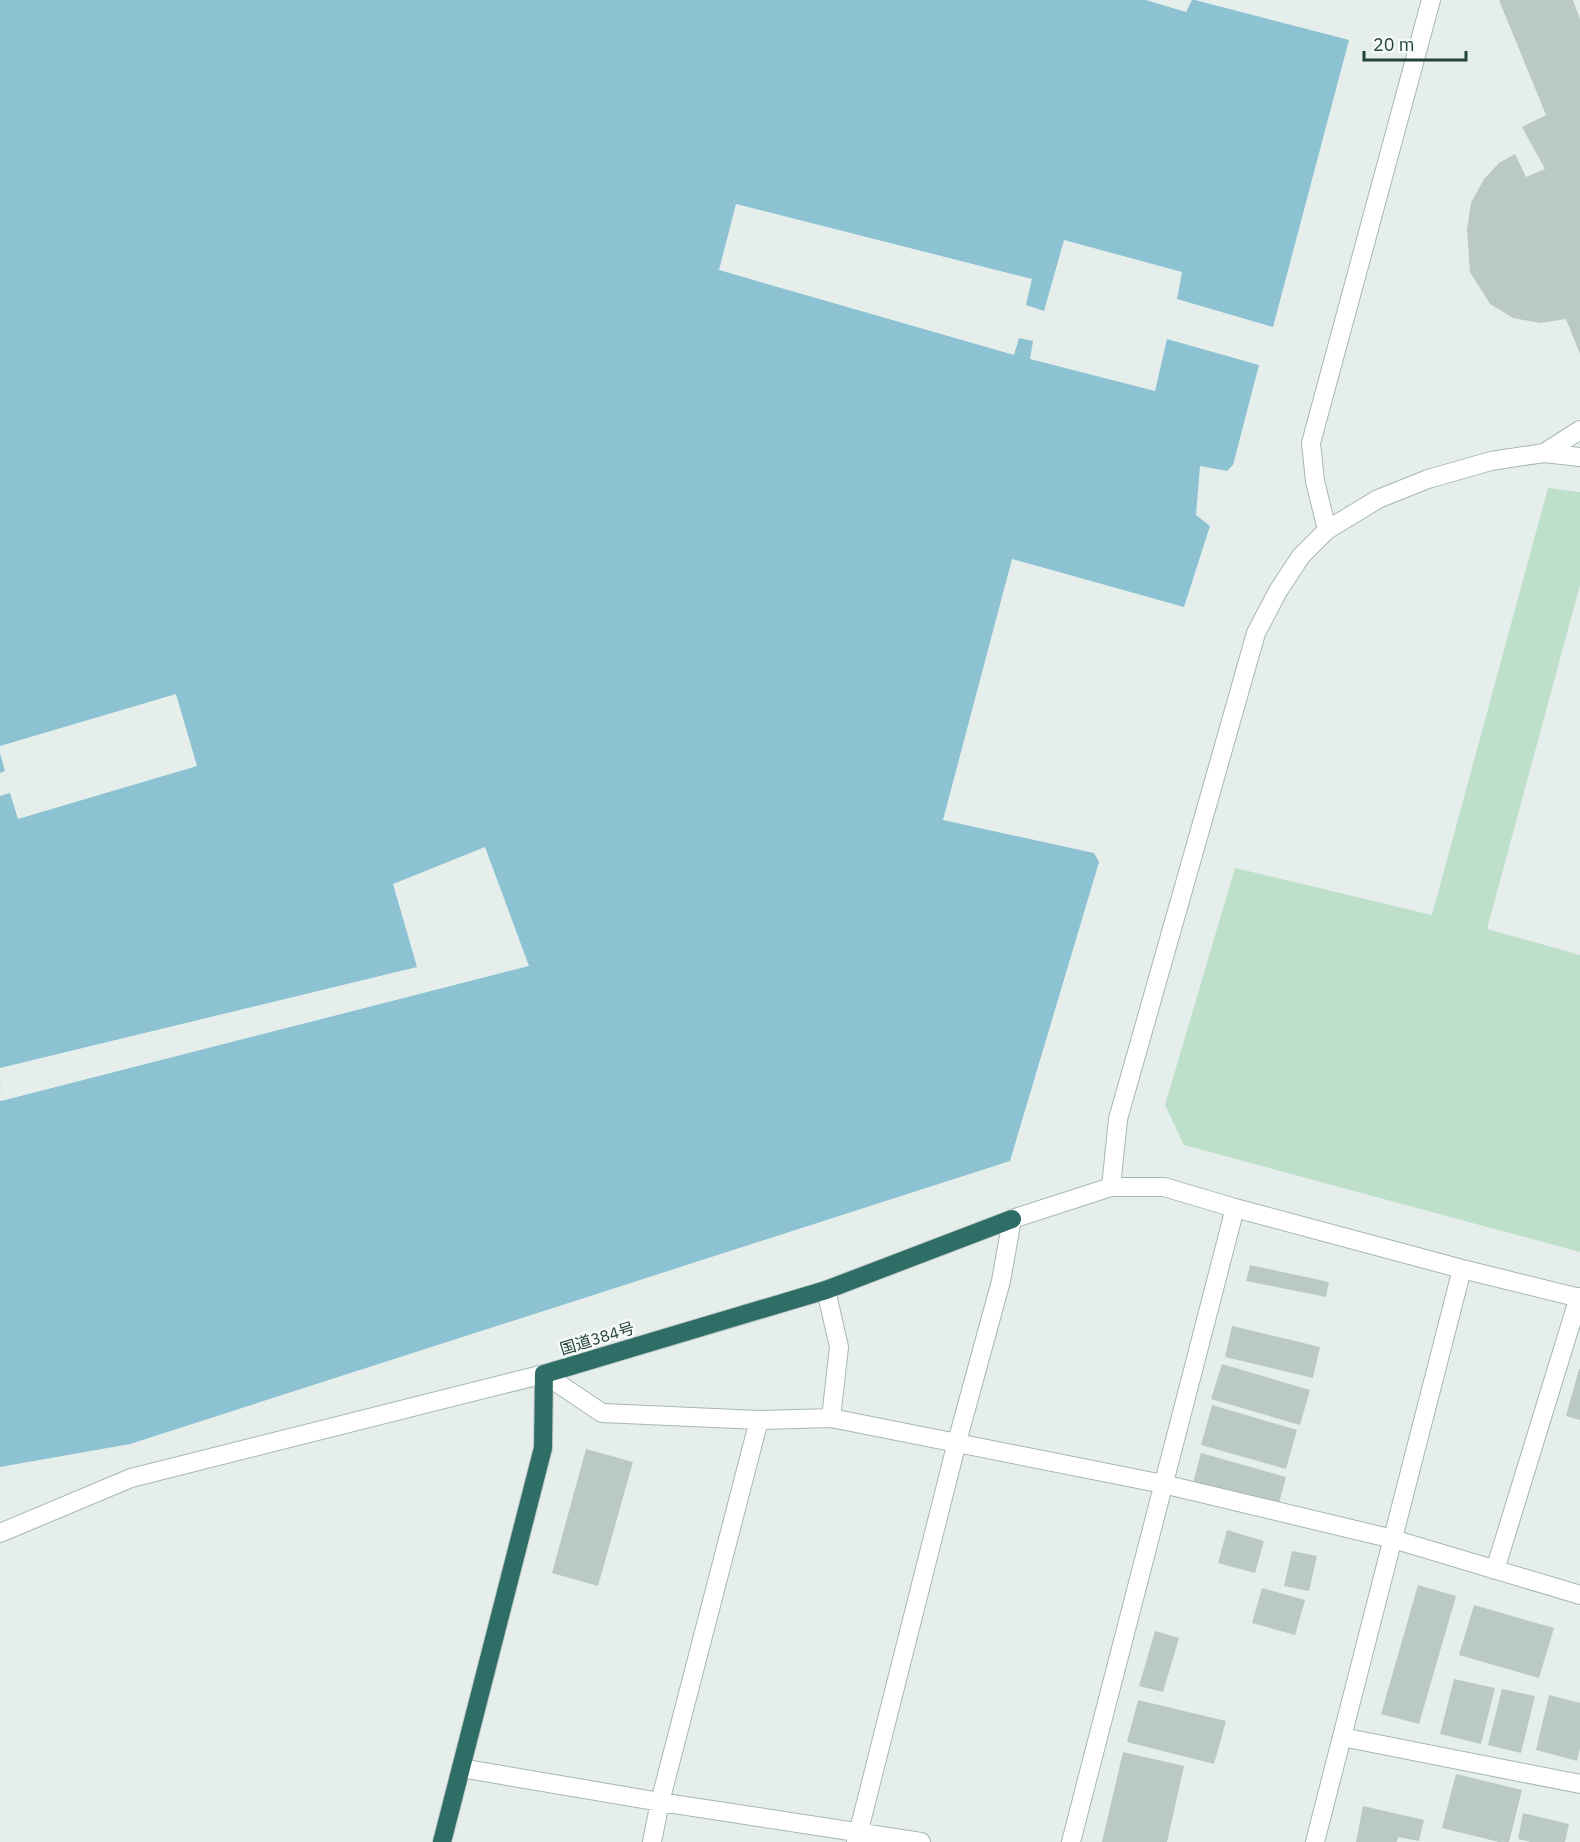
<svg xmlns="http://www.w3.org/2000/svg" width="1580" height="1842" font-family="'IBM Plex Sans','Noto Sans JP',sans-serif">
<style>
.green{fill:#bedfca}
.water{fill:#8dc2d3}
.pier{fill:#e5eeeb}
.building{fill:#bac9c4}
.lines{fill:none;stroke-linecap:round;stroke-linejoin:round}
.minor-casing{stroke:#a7b7b3;stroke-width:20}
.highway-casing{stroke:#c1cac8;stroke-width:20}
.minor{stroke:#fff;stroke-width:18}
.highway{stroke:#2f6e67;stroke-width:18}
.labels{text-anchor:middle;dominant-baseline:central;stroke-width:5;stroke-linejoin:round;paint-order:stroke}
.street-label{font-size:16px;fill:#23413c;stroke:#f6faf9}
</style>
<rect width="100%" height="100%" fill="#e5eeeb"/>
<!-- green -->
<path class="green" d="M1548 488 1580 492V585L1487 929 1580 955V1252L1184 1145 1165 1105 1235 868 1432 915Z"/>
<!-- water -->
<path class="water" d="M0 0H1146L1186 12 1192 0H1195L1349 40 1273 327 1177 299 1182 272 1064 240 1044 311 1026 305 1032 279 736 204 719 270 1014 355 1019 338 1033 341 1030 359 1155 391 1167 339 1259 365 1233 465 1227 471 1200 466 1196 515 1210 526 1184 607 1012 559 943 820 1094 853 1099 862 1010 1161 130 1444 0 1467V1101L5 1100 0 1083Z"/>
<!-- pier -->
<path class="pier" d="M176 694 197 766 18 819 10 793 0 796V773L5 771 0 753V746Z
M485 847 529 966 5 1100 0 1083V1068L417 967 393 884Z"/>
<!-- building -->
<path class="building" d="M1499 0H1573L1580 19V354L1566 319 1540 323 1513 318 1490 304 1470 272 1467 229 1471 203 1484 179 1499 163 1515 154 1526 177 1545 169 1522 127 1546 115Z
M1250 1265 1329 1282 1326 1297 1246 1281Z
M1232 1326 1320 1347 1313 1378 1225 1357Z
M1222 1364 1310 1390 1300 1425 1211 1399Z
M1579 1369H1580V1420L1566 1416Z
M1212 1405 1297 1430 1286 1469 1201 1445Z
M586 1449 633 1462 598 1586 552 1573Z
M1201 1453 1286 1477 1278 1507 1193 1483Z
M1227 1530 1264 1541 1255 1573 1218 1563Z
M1292 1551 1317 1556 1309 1591 1284 1586Z
M1418 1585 1456 1596 1419 1724 1381 1714Z
M1262 1588 1305 1600 1295 1635 1252 1623Z
M1474 1605 1554 1628 1539 1678 1459 1655Z
M1155 1631 1179 1638 1163 1692 1139 1686Z
M1454 1679 1495 1688 1481 1744 1440 1734Z
M1502 1689 1535 1696 1521 1753 1488 1745Z
M1549 1695 1580 1703V1748L1577 1761 1536 1750Z
M1138 1700 1226 1721 1214 1764 1127 1742Z
M1123 1752 1184 1766 1167 1842H1102Z
M1456 1774 1522 1790 1509 1842H1499L1442 1828Z
M1363 1806 1424 1820 1419 1841 1398 1837 1397 1842H1356Z
M1523 1813 1569 1824 1565 1842H1531L1518 1839Z"/>
<g class="lines">
<defs>
<path id="minor" d="M1544 453 1580 430
M1327 530 1315 481 1311 443 1431 0
M1111 1187 1118 1119 1256 633 1278 591 1301 556 1327 530 1378 499 1428 479 1491 461 1544 453 1580 457
M826 1290 839 1347 831 1418
M0 1533 131 1478 544 1374 602 1413 759 1420 831 1418 1163 1484 1393 1539 1580 1595
M1495 1570 1579 1297
M1342 1737 1580 1784
M461 1768 660 1802 921 1842
M652 1842 660 1802 759 1420
M856 1842 957 1442 1001 1281 1012 1219 1111 1187H1164L1235 1208 1462 1269 1580 1298
M1071 1842 1235 1208
M1315 1842 1462 1269"/>
<path id="highway" d="M442 1842 543 1448 544 1374 826 1290 1012 1219"/>
</defs>
<!-- minor casing -->
<use href="#minor" class="minor-casing"/>
<!-- highway casing -->
<use href="#highway" class="highway-casing"/>
<!-- minor -->
<use href="#minor" class="minor"/>
<!-- highway -->
<use href="#highway" class="highway"/>
</g>
<g class="labels">
<!-- street labels -->
<g class="street-label">
<text transform="translate(597 1338) rotate(-17)">国道384号</text>
</g>
</g>
<!-- scale -->
<path d="M1364 51v9h102v-9" fill="none" stroke="#23413c" stroke-width="3"/>
<text x="1373" y="51" font-size="18" fill="#23413c" stroke="#f6faf9" stroke-width="4.5" paint-order="stroke">20 m</text>
</svg>
